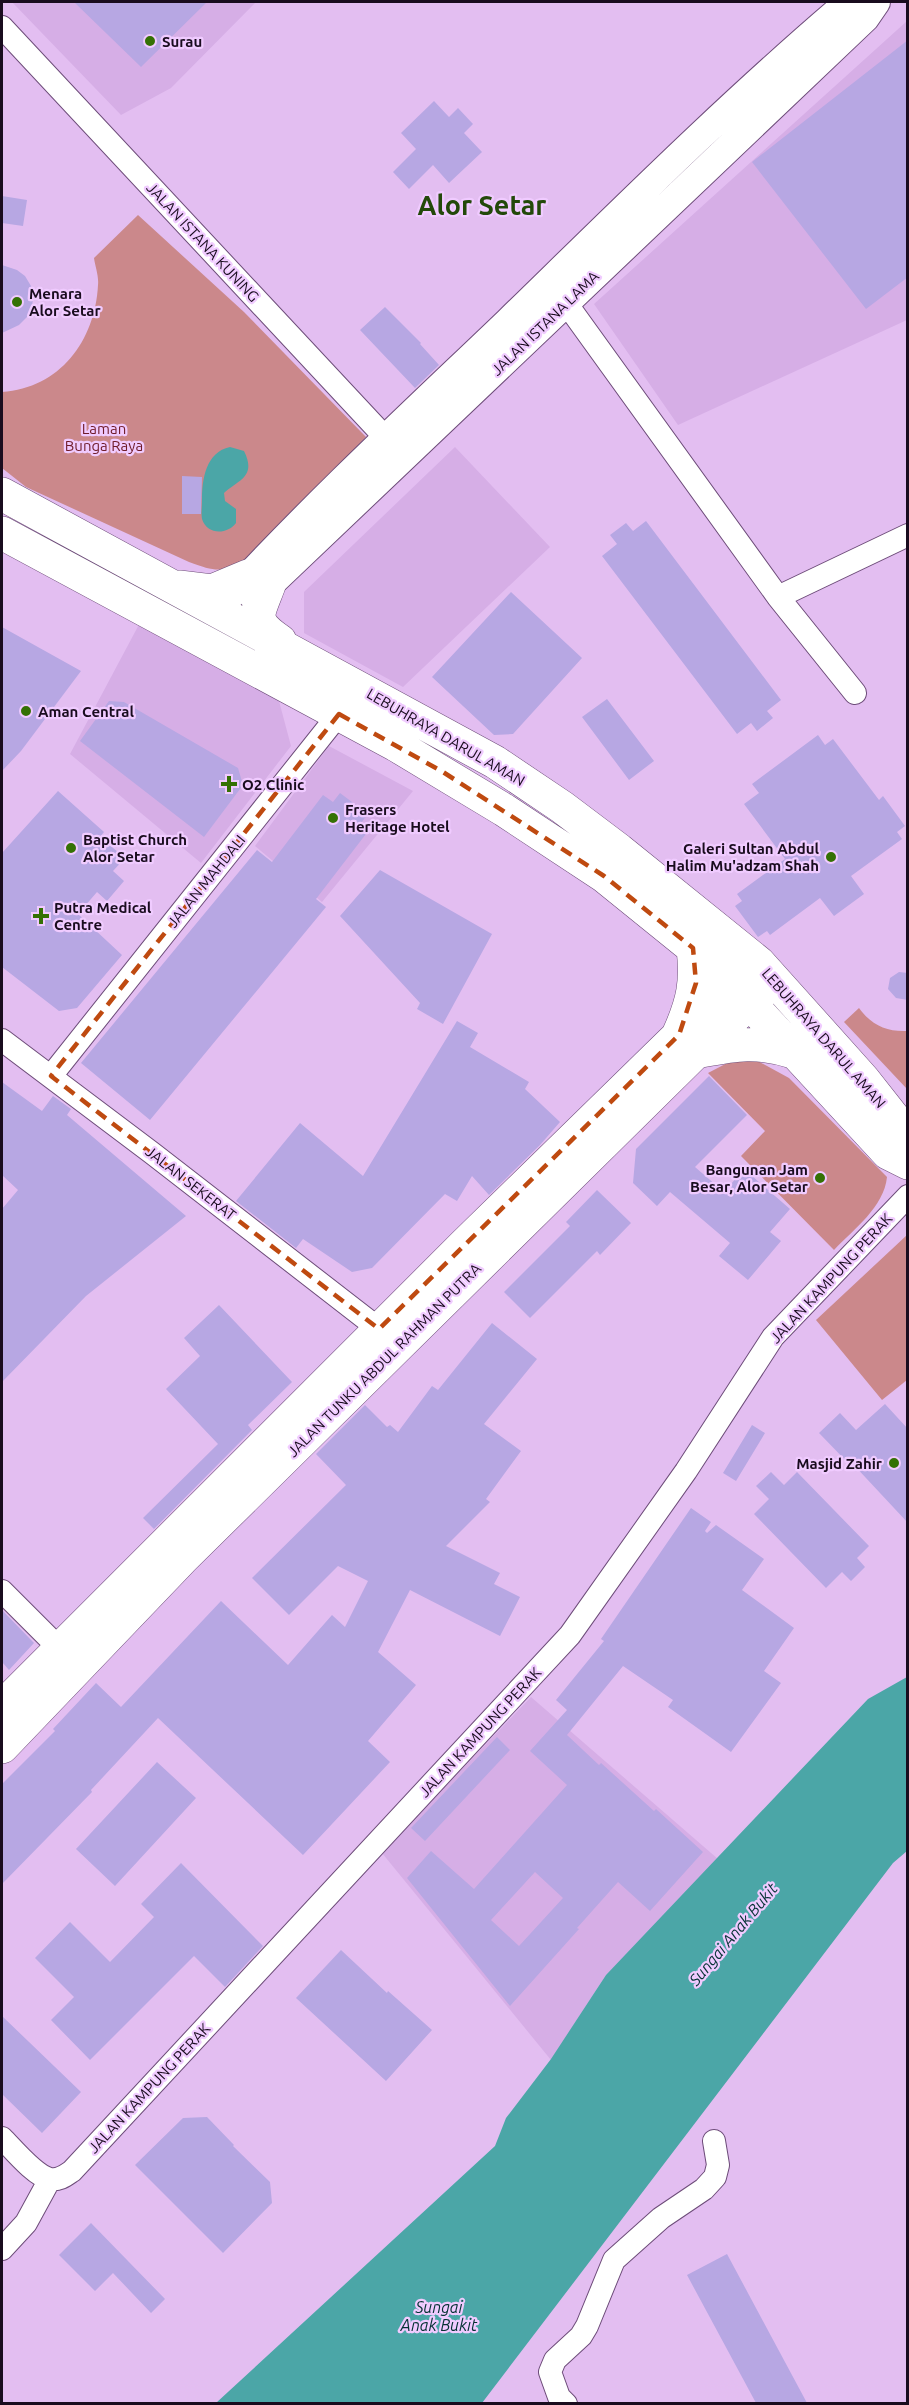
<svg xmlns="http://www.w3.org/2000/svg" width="909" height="2405" font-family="Ubuntu,sans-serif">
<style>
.built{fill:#d6aee6}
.green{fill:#cb888b}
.water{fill:#4ba6a7}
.building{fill:#b7a7e3;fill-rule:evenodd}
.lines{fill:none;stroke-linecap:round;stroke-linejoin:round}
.minor-casing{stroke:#6d4c79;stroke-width:24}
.tertiary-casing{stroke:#6d4c79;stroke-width:30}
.primary-casing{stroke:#6d4c79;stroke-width:34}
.minor{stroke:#fff;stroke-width:22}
.tertiary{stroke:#fff;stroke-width:28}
.primary{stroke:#fff;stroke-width:33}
.marked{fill:none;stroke:#bf4a10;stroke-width:4.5;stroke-dasharray:12 8;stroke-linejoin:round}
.poi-dot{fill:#347104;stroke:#f0cbff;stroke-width:2}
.labels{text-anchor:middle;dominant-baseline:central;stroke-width:4.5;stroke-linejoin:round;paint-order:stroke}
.poi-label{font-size:15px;font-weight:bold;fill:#190c1e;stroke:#f0cbff;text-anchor:start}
.street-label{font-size:15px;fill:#190c1e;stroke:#f0cbff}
.park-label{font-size:15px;fill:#6f1b29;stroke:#f0cbff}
.water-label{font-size:16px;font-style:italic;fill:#043233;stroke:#f0cbff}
.town-label{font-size:27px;font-weight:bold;fill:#23490a;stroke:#f0cbff}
</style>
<rect width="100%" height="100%" fill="#e3bef1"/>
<!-- built -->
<path class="built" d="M12 2H256L171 88 121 115Z
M907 21V320L678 425 594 304Z
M455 447 550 547 403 687 304 633V592Z
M143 617 279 701 291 746 201 863 70 754Z
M329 746 413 791 322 902 255 846Z
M531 1697 718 1859 606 1975 551 2060 382 1853Z"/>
<!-- green -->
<path class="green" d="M138 215 244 312 366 437 248 562C221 572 216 572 189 562L26 487 2 468V392C60 388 95 341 98 285 99 276 95 266 94 258Z
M859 1008C871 1025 887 1032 907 1031V1089L844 1022Z
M735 1059H754L789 1078 887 1177C884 1207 854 1229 834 1250L741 1156 765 1131 708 1073Z
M907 1235V1380L882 1400 816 1320Z"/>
<!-- water -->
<path class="water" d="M230 447 244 451C257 477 238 480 224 493L225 501 236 509V523C227 535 207 535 202 519 201 513 202 506 202 500 202 479 206 452 230 447Z
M907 1677V1851L893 1863 482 2403H216L495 2146 506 2118 551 2059 606 1975 868 1699Z"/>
<!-- building -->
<path class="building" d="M74 2H207L141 67Z
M908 40V277L866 309 752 162Z
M434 101 449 117 458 108 473 124 464 133 482 152 449 183 433 165 409 189 393 172 416 149 401 133Z
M2 196 27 200 23 226 2 223Z
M2 265 17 270 25 276 31 286 33 297 32 308 27 317 19 325 2 333Z
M385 307 421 343 420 344 439 365 415 388 360 330Z
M182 476 202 477 201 514H182Z
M646 521 781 700 767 711 773 718 757 731 751 723 737 734 602 556 617 544 610 535 626 523 633 531Z
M511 592 582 658 513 734 494 735 432 677Z
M2 627 81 671 21 751 2 771Z
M607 699 654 761 629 780 582 717Z
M109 701 124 702 238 768 243 785 204 837 80 741Z
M818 735 825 745 833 739 879 800 883 796 905 826 897 832 902 839 851 876 864 894 834 916 820 898 770 935 767 931 758 937 735 906 742 901 737 894 785 859 744 804 759 793 752 784Z
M58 791 104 832 100 837 125 858 113 871 124 881 107 901 97 892 78 914 122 955 77 1008 59 1011 2 967V853Z
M340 793 368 814 361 823 369 830 316 899 326 907 150 1120 81 1063 257 850 272 862 323 795 333 802Z
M380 870 492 934 443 1024 417 1009 420 1003 340 916Z
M899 972 908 973V1000L896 998 888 989 890 978Z
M457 1021 478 1033 470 1047 529 1082 525 1089 560 1122 540 1145 489 1195 472 1176 457 1201 445 1194 372 1268 352 1272 303 1239 296 1248 236 1201 300 1123 363 1176Z
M709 1076 747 1115 695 1167 724 1192 744 1169 790 1209 770 1232 781 1241 748 1280 719 1256 730 1243 670 1192 657 1206 633 1183 636 1149Z
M2 1082 42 1111 53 1096 71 1109 67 1115 186 1216 86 1296 2 1382V1209L18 1190 2 1175Z
M597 1190 631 1223 600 1255 597 1251 530 1318 504 1292 570 1226 566 1222Z
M219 1305 292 1382 248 1425 252 1430 154 1529 143 1518 218 1444 166 1389 200 1356 184 1338Z
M492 1323 537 1359 484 1424 521 1451 486 1499 490 1502 446 1546 500 1573 494 1584 520 1597 500 1636 410 1590 378 1652 416 1685 368 1741 390 1762 303 1855 158 1718 91 1790 92 1792 2 1884V1784L55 1731 53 1729 96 1683 121 1707 221 1601 288 1665 332 1615 345 1627 368 1581 338 1566 289 1615 252 1578 346 1485 316 1454 365 1405 387 1427 390 1425 398 1432 432 1386 438 1390Z
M885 1404 908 1429V1523L852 1463 850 1465 819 1433 840 1413 856 1430Z
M752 1425 765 1433 736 1481 723 1473Z
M771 1472 784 1485 797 1472 869 1546 857 1558 865 1567 851 1581 842 1572 826 1588 754 1514 769 1499 756 1486Z
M691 1508 711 1522 705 1531 707 1533 716 1525 764 1559 742 1590 794 1628 764 1671 781 1683 731 1752 668 1707 673 1700 623 1666 567 1735 599 1765 601 1763 654 1811 656 1809 703 1852 650 1911 618 1882 577 1928 579 1929 510 2006 407 1878 431 1851 474 1889 567 1785 530 1751 567 1710 556 1700 604 1641 601 1639ZM535 1872 563 1898 519 1946 491 1920Z
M2 1610 34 1643 9 1670 2 1662Z
M497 1737 510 1750 425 1841 411 1828Z
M157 1762 196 1798 115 1886 76 1849Z
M181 1863 263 1946 225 1987 194 1956 90 2060 51 2020 74 1997 35 1958 70 1922 110 1962 154 1917 141 1904Z
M341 1950 387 1993 388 1991 432 2030 386 2081 296 1998Z
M2 2016 81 2092 42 2133 2 2094Z
M207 2117 234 2145 233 2146 270 2182 272 2203 223 2253 135 2165 183 2118Z
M91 2223 165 2299 151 2313 113 2273 95 2291 59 2255Z
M727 2254 807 2403H756L687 2275Z"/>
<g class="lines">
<defs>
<path id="minor" d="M2 27 396 449
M566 303 778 597 855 693
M778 597 908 535
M2 1040 152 1153 379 1329
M51 1076 339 714
M2 1591 59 1648
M2 2138C13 2149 35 2176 50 2179 59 2181 66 2175 72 2171L570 1635 686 1471 773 1337 908 1196
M2 2249 26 2223 50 2179
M566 2404 559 2397 550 2372 555 2360 581 2336 587 2326 614 2260 661 2218 704 2189 715 2177 718 2165 714 2141"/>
<path id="tertiary" d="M233 593C320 499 415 411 508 322 620 213 730 103 849 2
M256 603 269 585 865 18 876 2"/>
<path id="primary" d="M2 494 495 762 562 807 619 850 759 963 863 1079 908 1136
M2 533 396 745 504 810 604 876 693 948 734 986 888 1153 908 1163
M269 585C258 615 250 620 280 641
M179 587 212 591 248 576
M679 1033C693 1002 697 982 693 948
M696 1052C734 1045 755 1040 793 1052
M2 1707 465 1244 679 1035 751 970
M2 1747 182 1559 696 1052 766 988"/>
</defs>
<!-- minor casing -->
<use href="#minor" class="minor-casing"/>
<!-- tertiary casing -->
<use href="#tertiary" class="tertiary-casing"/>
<!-- primary casing -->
<use href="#primary" class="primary-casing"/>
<!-- minor -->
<use href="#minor" class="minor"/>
<!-- tertiary -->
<use href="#tertiary" class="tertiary"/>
<!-- primary -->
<use href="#primary" class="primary"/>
</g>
<!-- marked area -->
<path class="marked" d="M339 714 443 772 604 876 693 948 696 983 679 1035 379 1329 51 1076Z"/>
<!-- markers -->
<g class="poi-dot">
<circle cx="150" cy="41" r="6"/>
<circle cx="17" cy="302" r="6"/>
<circle cx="26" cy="711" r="6"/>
<path d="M226 775h6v6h6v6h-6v6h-6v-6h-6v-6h6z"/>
<circle cx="333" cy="818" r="6"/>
<circle cx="71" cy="848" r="6"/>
<circle cx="831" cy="857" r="6"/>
<path d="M38 907h6v6h6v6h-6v6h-6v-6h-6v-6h6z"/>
<circle cx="820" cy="1178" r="6"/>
<circle cx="894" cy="1463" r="6"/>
</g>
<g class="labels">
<!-- poi labels -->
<g class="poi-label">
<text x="162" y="41">Surau</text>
<text x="29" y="293">Menara<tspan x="29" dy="17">Alor Setar</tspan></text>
<text x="38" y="711">Aman Central</text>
<text x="242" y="784">O2 Clinic</text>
<text x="345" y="809">Frasers<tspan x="345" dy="17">Heritage Hotel</tspan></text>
<text x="83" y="839">Baptist Church<tspan x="83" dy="17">Alor Setar</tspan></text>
<text x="819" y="848" text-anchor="end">Galeri Sultan Abdul<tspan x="819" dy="17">Halim Mu'adzam Shah</tspan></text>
<text x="54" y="907">Putra Medical<tspan x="54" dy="17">Centre</tspan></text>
<text x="808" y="1169" text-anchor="end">Bangunan Jam<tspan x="808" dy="17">Besar, Alor Setar</tspan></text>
<text x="882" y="1463" text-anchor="end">Masjid Zahir</text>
</g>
<!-- street labels -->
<g class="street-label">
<text transform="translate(203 242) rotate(47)">JALAN ISTANA KUNING</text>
<text transform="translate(545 323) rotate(-44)">JALAN ISTANA LAMA</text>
<text transform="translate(446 737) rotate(30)">LEBUHRAYA DARUL AMAN</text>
<text transform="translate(206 881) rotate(-51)">JALAN MAHDALI</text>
<text transform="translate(824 1038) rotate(49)">LEBUHRAYA DARUL AMAN</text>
<text transform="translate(191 1183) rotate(38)">JALAN SEKERAT</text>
<text transform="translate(831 1278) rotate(-47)">JALAN KAMPUNG PERAK</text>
<text transform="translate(384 1360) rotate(-45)">JALAN TUNKU ABDUL RAHMAN PUTRA</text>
<text transform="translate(480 1732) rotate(-47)">JALAN KAMPUNG PERAK</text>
<text transform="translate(149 2088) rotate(-47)">JALAN KAMPUNG PERAK</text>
</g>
<!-- park labels -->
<g class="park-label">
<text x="104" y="428">Laman<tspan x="104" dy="17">Bunga Raya</tspan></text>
</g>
<!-- water labels -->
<g class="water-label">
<text transform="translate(733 1934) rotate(-50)">Sungai Anak Bukit</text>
<text x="439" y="2307">Sungai<tspan x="439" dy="18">Anak Bukit</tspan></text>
</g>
<!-- town labels -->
<g class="town-label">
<text x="482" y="205">Alor Setar</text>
</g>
</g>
<!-- border -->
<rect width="909" height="2405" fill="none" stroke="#190c1e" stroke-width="6"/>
</svg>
